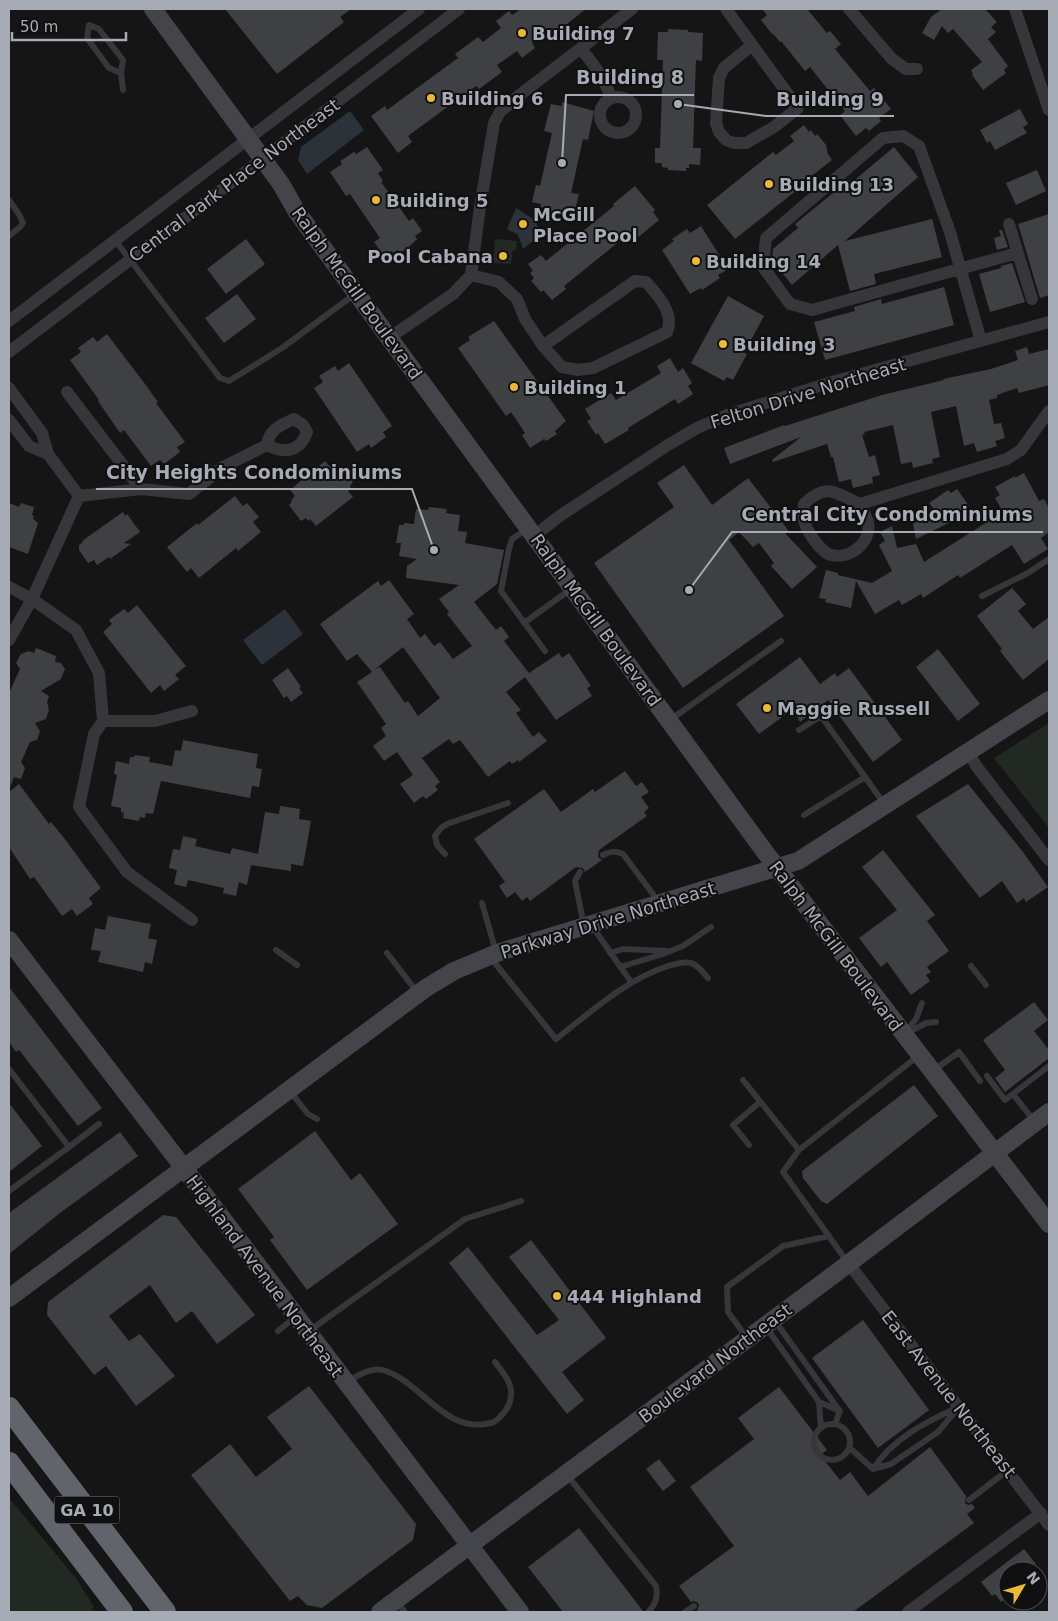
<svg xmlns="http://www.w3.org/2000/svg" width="1058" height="1621" font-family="'DejaVu Sans',sans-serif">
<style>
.green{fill:#212922}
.water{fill:#2b323a}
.building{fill:#3f4043;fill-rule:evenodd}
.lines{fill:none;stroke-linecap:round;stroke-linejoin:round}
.lane{stroke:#36363b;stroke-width:6}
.street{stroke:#36363b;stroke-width:12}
.secondary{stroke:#44454b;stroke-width:18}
.highway{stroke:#62646c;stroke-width:22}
.poi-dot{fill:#ebb838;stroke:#101011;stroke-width:2}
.labels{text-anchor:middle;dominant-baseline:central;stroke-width:4;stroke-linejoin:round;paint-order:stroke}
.shield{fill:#101011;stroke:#7a7c84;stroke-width:1}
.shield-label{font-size:16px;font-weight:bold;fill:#a7abb6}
.poi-label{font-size:18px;font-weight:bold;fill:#a7abb6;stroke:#101011;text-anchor:start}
.street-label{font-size:18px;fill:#a7abb6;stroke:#101011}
.leader{fill:none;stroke:#a7abb6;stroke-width:2}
.callout-dot{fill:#a7abb6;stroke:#101011;stroke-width:2}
.callout-label{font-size:19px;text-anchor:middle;font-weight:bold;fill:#a7abb6;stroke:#101011;stroke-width:4;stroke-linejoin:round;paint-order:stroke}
</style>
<rect width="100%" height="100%" fill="#151516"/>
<!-- green -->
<path class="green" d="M495 239 517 241 516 250H513L511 264 493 263Z
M1049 723V828L994 758Z
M9 1498 76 1578 94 1607 91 1610 95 1612H9Z"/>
<!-- water -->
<path class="water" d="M350 111 364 130 307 174 298 160 301 147Z
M516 208 535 220 541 235 523 249 518 235 507 229Z
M285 609 303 634 262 665 243 640Z"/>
<!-- building -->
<path class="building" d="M225 9H351L340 17 344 22 277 74Z
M521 9H586L554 34 551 29 532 43 535 48 522 58 517 51 497 65 502 72 479 89 476 86 408 136 412 142 398 153 371 116 385 106 387 110 458 58 455 54 478 37 483 42 501 28 496 21 509 11 512 15Z
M762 9H807L827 33 830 31 841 44 835 49 870 91 874 88 891 109 879 118 881 121 869 131 866 128 856 136 840 115 845 111 810 67 805 71 781 41 780 42 773 34H772L761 20 767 15Z
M942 9H985L997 22 991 27 996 32 988 39 1008 66 1004 70 1006 73 983 90 972 75 973 74 971 70 982 62 953 29 948 33 942 26 934 40 922 33 931 17Z
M668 29 688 30V32L703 33 702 61 696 60 693 148H701L700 165 689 164V168H686V171L668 170V168L662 167V163H655V148H660L663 60H657L658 32H668Z
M562 102 594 111 588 140 583 139 571 193 579 194 575 210 566 208V211L561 210 560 214 546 210V208L540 207 541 204 532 202 536 185 540 186 552 133 544 131 551 104 562 106Z
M1020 109 1028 124 1023 127 1027 133 995 150 990 141 987 143 980 130Z
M804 125 809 132 811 130 815 136 817 134 826 145 828 154 832 160 800 185 802 186 735 239 707 205 773 152 776 155 794 141 790 136Z
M367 147 383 170 378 173 383 181 381 182 409 221 413 218 422 231 415 236 417 239 412 244 400 253 398 250 393 253 392 251 384 256 374 242 380 238 350 194 346 196 330 172 342 164 340 161 354 152 356 154Z
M894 147 918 177 845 241 932 219 942 257 874 274 876 284 850 291 838 245 792 285 772 260 773 249 798 228 795 224 849 180 851 183Z
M1037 170 1046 191 1016 205 1006 183Z
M635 186 655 210 653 212 659 220 636 239 631 232 564 286 566 289 552 300 543 290 541 292 531 281 534 278 530 273 533 271 528 264 541 255 546 261 614 206 613 204Z
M1049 214V295L1040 298 1018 224Z
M701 226 728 269 718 275 720 278 702 290 701 288 690 294 662 250 674 241 672 239 687 229 690 233Z
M999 230H1002L1008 247 997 250 994 238 1001 236Z
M246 239 265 264 226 294 207 269Z
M1012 263 1025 302 990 312 979 274 1001 268V266Z
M944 287 954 325 825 360 814 322 855 311 854 307 881 299 882 304Z
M237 294 256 319 224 343 205 318Z
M728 296 764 316 744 353 747 354 733 380 727 377 724 381 691 363Z
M494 321 566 421 555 431 557 434 546 441 544 439 530 448 522 435 525 433 511 412 506 416 458 348 470 340 468 337Z
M107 334 145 384 158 402 156 403 185 442 177 447 180 452 164 464 160 460 151 466 124 430 120 433 98 401 99 400 70 360 81 352 78 348 93 337 97 342Z
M1027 347 1029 354 1049 349V385L1019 393 1017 388 997 395V398L989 400 994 424 1001 423 1005 438 995 441 997 446 977 452 974 443 964 446 956 406 931 412 940 457 932 459 933 463 913 468 912 462 901 464 893 425 864 432 865 434 862 435 869 457 875 455 880 475 872 477 873 483 853 488 851 479 839 482 833 457H831L827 444 773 462 772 460 801 437 730 464 724 448 784 425 785 426 882 395 944 380 943 379 991 369 1018 360 1015 351Z
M670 358 678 372 683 368 692 383 688 386 693 394 678 404 675 399 628 428 629 430 605 444 598 433 596 435 587 421 591 419 585 409 611 393 616 400 661 373 657 366Z
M349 363 392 426 383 432 386 437 371 448 369 444 357 452 314 388 323 382 319 376 335 366 338 371Z
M325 461 332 469 334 468 336 470 338 468 339 470 342 467 353 481 350 487 351 489 348 491 353 497 316 526 310 519 308 521 306 518 301 521 289 505 291 503 292 499 295 496 290 490Z
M684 465 712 505 748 478 788 530 785 533 817 567 792 589 771 566 774 563 759 543 753 547 739 532 729 540 784 616 683 688 594 563 674 507 657 483Z
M1024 473 1039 501 1044 499 1049 508V532L1041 538 1048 549 1024 564 1012 545 960 578 958 575 923 598 921 594 902 605 899 600 875 614 856 581 851 608 825 602 826 599 819 598 826 570 838 573V575L872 583 892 571 879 545 885 541 880 532 892 526 897 548 916 544 924 562 1003 512 995 498 1000 495 995 487 1015 476V478Z
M957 489 969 506 967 507 971 512 916 539 913 524 934 509 929 503 948 490 951 493Z
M235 496 243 506 247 503 259 517 253 522 261 532 238 551 236 548 199 578 191 568 187 572 167 547 197 523 198 525Z
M9 503 19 507 21 503 34 507 32 515 34 516 33 519 38 523 28 554 9 547Z
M429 507 447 509 446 513 460 515 458 531 467 532 465 543 504 550 497 584 474 602 496 630 501 626 509 637 504 641 529 673 559 653 562 658 569 653 591 686 587 688 592 696 556 720 525 677 506 692 521 710 516 713 533 737 539 732 547 741 519 762 518 760 512 764 510 761 488 777 460 740 453 744 449 739 422 758 440 782 435 786 438 790 426 799 423 796 414 803 400 784 413 775 397 752 384 761 373 746 386 736 381 728 386 724 357 682 372 672 357 654 347 661 320 624 378 581 381 586 389 580 414 614 407 619 420 638 425 634 434 646 440 642 453 659 472 646 447 614 449 612 439 599 459 585 406 578 407 566 417 559 399 556 401 543H396L399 525H404V523L414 524 416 509 428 510ZM403 647 440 698 418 716 408 701 405 703 380 667 374 670Z
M123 512 125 516 127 514 140 532 124 543 131 544 110 559 109 557 97 565 94 560 88 563 79 550V545L83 542 82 541Z
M1012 588 1026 604 1018 611 1033 629 1049 617V659L1023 680 1000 651 1002 649 977 616Z
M137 605 186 666 175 675 179 679 164 691 160 685 151 693 103 632 112 624 109 620 124 609 128 613Z
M36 648 56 656 55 662 61 663 65 669 61 679 41 691 49 696 47 702 49 710 46 719 35 723 40 731 37 740 30 742 21 762 25 768 21 779 14 777 9 790V693L20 669 16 663 21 654 29 651 34 653Z
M938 649 980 704 958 721 916 667Z
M800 657 820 684 835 673 837 677 849 668 902 740 873 762 828 700 800 722 793 709 759 734 736 704Z
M288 668 301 687 299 688 303 693 291 702 287 696 284 698 272 680Z
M183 740 258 754 256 768 262 769 259 787 252 786 250 798 161 781 153 814 146 813 145 818 140 817 139 821 123 818 124 813 121 812V808L111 806 117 775 114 774 116 761 129 764 130 757H134L135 755 150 757 149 762 172 766 175 750 181 751Z
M625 771 636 786 642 782 649 792 641 797 649 808 644 812 647 816 599 850 598 857 602 860 585 872 583 868 576 867 530 901 527 897 522 901 515 892 507 898 499 886 505 882 474 839 544 789 561 812 593 789 595 792Z
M19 784 49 824 51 822 64 838 101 888 89 898 93 904 77 916 72 909 62 916 34 877 30 879 9 847V792Z
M968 784 1023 852 1048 887 1026 902 1024 898 1017 903 1002 881 980 898 916 816Z
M280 806 300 809 299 819 311 821 303 866 291 864V871L251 865 247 885 239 882 236 896 223 893 224 888 188 880 186 887 174 884 177 870 169 868 173 849 180 850 183 836 197 839 195 846 230 854 232 848 258 854 265 812 279 814Z
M883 850 935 915 927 921 949 951 927 967 931 972 926 975 930 981 911 995 887 962 881 967 859 938 897 910 862 867Z
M108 916 151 924 148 938 157 940 152 964 145 962 143 972 98 962 101 951 91 950 95 928 105 930Z
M9 987 102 1108 78 1126 19 1050 16 1052 9 1042Z
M1034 1002 1048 1020 1034 1031 1049 1050V1058L1005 1092 995 1078 1005 1070 983 1040Z
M914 1085 938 1116 827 1204 821 1201 803 1178 802 1171Z
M9 1103 42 1146 9 1172Z
M315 1131 351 1180 360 1173 398 1224 307 1290 270 1240 274 1237 238 1189Z
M120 1132 138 1156 60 1213 9 1254V1213Z
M163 1215 176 1217 255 1315 217 1344 192 1311 176 1323 150 1285 109 1316 129 1341 140 1334 175 1376 136 1406 106 1366 94 1375 47 1315 48 1302Z
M531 1240 606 1338 562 1372 584 1400 567 1414 449 1263 468 1247 537 1335 559 1320 509 1257Z
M863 1320 929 1410 878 1448 812 1358Z
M309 1386 416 1524 413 1540 322 1608 307 1605 298 1596 290 1601 191 1475 230 1444 256 1477 292 1449 267 1417Z
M779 1387 827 1450 820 1455 840 1480 850 1472 868 1496 930 1447 966 1496 965 1503 968 1505 972 1504 975 1508 967 1514 974 1523 853 1612H699L697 1610 699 1606 698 1603 694 1601 691 1602 679 1586 734 1546 690 1487 754 1439 738 1418Z
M659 1459 676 1481 663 1491 646 1469Z
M579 1528 643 1611V1612H563L528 1567Z
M1024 1549 1036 1564 1027 1571H1008V1596L1001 1602 995 1594 992 1596 981 1582Z"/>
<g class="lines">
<!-- lane -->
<path class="lane" d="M121 73 109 68 87 38 89 25 99 29 123 60 121 73 123 90
M9 200 20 216 23 223 20 227 9 236
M115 240 220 378 229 381 282 348 355 294
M527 529 512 539 509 549 501 591 545 651
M982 596 1028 573 1049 559
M524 623 571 589
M670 720 781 641
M799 730 821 716 865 777
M804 815 865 777 885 805
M445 854 437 845 435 836 441 828 447 824 508 803
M603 855C611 851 615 851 623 854L658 901
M580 872 575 881 584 926
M482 903 496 952
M592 926 631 982
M276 950 297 965
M387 953 417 992
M610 953 623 949 667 951
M490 957 556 1039C591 1012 625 980 668 966 675 964 684 961 691 963 698 965 703 972 708 978
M971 966 986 985
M620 967 663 954 683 946 711 927
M907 1033 926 1023 936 1022
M904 1034 916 1019 922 1003
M9 1069 69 1147 9 1191
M933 1071 959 1052 980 1081
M987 1076 1005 1100 1049 1066
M743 1080 799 1150 918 1056
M289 1090 308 1114 317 1119
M1013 1094 1035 1122
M749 1145 733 1125 760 1102
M69 1147 99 1124
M799 1150 783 1172 848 1263
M775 1321 839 1410
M766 1327 819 1402 840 1411 835 1424
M278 1331 295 1317
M309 1331 465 1219 521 1201
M747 1338 728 1312 727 1287 783 1246 829 1236
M347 1382C359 1375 372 1366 386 1371 419 1382 445 1431 485 1424 491 1423 494 1423 498 1419 505 1412 510 1406 511 1396 513 1384 502 1371 495 1362
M819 1402 821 1428
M959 1407 938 1432 891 1464 873 1469C892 1439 927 1421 959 1407Z
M814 1442a18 18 0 1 1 36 0a18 18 0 1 1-36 0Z
M850 1448 873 1469
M567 1475 656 1586C658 1597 656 1604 648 1612
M969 1500 1008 1470
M396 1602 405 1612
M685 1612 694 1606"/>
<!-- street -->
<path class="street" d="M726 9 798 108 774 127 746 143H734L726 140 719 132 716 123 719 78 724 68 752 45
M849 9 892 59 906 69H917
M1015 9 1049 110
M581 49C594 64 605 79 611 98
M600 115a18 18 0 1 1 36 0a18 18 0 1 1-36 0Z
M1009 224 1032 299
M471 275 499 282 517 299 525 319 543 346 562 367 578 370 593 368 667 332C675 314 658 295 646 282L635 281 543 346
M9 321 419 9
M389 338 453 294 471 275 480 207 494 123 500 112 517 97 632 9
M981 341 950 232 919 146 903 136 883 138 766 238 763 267 790 304 812 310 1017 253
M9 352 459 9
M9 388 42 433 48 454 79 496 141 489
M67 392 141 489 189 494 223 467 267 445C269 429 281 425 294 419L303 425 307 432C300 452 284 454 267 445
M9 420 29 446 48 454
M79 496 32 599 76 630 99 673 103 721H155L192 711
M860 504C862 510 866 516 868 522 872 542 850 560 831 555 820 552 806 530 804 520 802 515 804 509 804 504 827 482 835 493 860 504L1007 459 1021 450 1049 411
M534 536 561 515 668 445 697 428 727 415 832 382 1049 322
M9 587 32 599 9 640
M103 721 94 734 79 807 127 872 192 920
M968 752 977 767 1049 860
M849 1264 1049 1525
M908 1612 1041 1513"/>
<!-- secondary -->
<path class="secondary" d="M153 9 281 184 297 212 765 852 1049 1224
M9 940 200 1189 520 1612
M9 1298 426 988 454 971 497 953 798 861 1049 700
M380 1612 832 1276 1049 1112"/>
<!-- highway -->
<path class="highway" d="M9 1408 165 1612
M9 1463 122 1612"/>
</g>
<!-- markers -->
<g class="poi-dot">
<circle cx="522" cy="33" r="5"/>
<circle cx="431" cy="98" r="5"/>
<circle cx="769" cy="184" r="5"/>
<circle cx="376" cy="200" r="5"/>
<circle cx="523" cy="224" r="5"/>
<circle cx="503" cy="256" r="5"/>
<circle cx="696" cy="261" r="5"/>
<circle cx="723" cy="344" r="5"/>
<circle cx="514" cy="387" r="5"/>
<circle cx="767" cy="708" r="5"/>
<circle cx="557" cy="1296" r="5"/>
</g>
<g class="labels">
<!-- shield labels -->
<rect class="shield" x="54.5" y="1496.5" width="65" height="27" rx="4"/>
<g class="shield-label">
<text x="87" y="1510">GA 10</text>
</g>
<!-- poi labels -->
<g class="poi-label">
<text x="532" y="33">Building 7</text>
<text x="441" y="98">Building 6</text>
<text x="779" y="184">Building 13</text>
<text x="386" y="200">Building 5</text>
<text x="533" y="214">McGill<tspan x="533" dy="21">Place Pool</tspan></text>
<text x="493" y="256" text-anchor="end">Pool Cabana</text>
<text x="706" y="261">Building 14</text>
<text x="733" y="344">Building 3</text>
<text x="524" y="387">Building 1</text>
<text x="777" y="708">Maggie Russell</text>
<text x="567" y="1296">444 Highland</text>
</g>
<!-- street labels -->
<g class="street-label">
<text transform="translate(234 180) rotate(-37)">Central Park Place Northeast</text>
<text transform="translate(357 293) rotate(54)">Ralph McGill Boulevard</text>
<text transform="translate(808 393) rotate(-17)">Felton Drive Northeast</text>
<text transform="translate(596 620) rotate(54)">Ralph McGill Boulevard</text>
<text transform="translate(608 920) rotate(-17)">Parkway Drive Northeast</text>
<text transform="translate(836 946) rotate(53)">Ralph McGill Boulevard</text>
<text transform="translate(265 1276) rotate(53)">Highland Avenue Northeast</text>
<text transform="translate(715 1363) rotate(-37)">Boulevard Northeast</text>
<text transform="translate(949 1394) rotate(52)">East Avenue Northeast</text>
</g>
</g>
<!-- callouts -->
<path class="leader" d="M562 163L566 95H694M678 104L766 116H894M434 550L412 489H96M689 590L732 532H1043"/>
<g class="callout-dot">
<circle cx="562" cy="163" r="5"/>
<circle cx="678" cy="104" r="5"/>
<circle cx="434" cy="550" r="5"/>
<circle cx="689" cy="590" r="5"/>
</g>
<g class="callout-label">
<text x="630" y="84">Building 8</text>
<text x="830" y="106">Building 9</text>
<text x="254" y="479">City Heights Condominiums</text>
<text x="887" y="521">Central City Condominiums</text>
</g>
<!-- border -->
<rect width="1058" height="1621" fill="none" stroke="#a7abb6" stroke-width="20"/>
<!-- north arrow -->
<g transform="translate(1023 1586) rotate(52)"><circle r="24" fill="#101011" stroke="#4c4e53"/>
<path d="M0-4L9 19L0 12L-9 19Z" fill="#ebb838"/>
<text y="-8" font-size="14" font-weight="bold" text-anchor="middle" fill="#a7abb6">N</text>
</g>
<!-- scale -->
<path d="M12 32v8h114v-8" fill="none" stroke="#a7abb6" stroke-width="2.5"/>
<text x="20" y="32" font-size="15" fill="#a7abb6" stroke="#101011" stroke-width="4" paint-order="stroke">50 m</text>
</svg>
